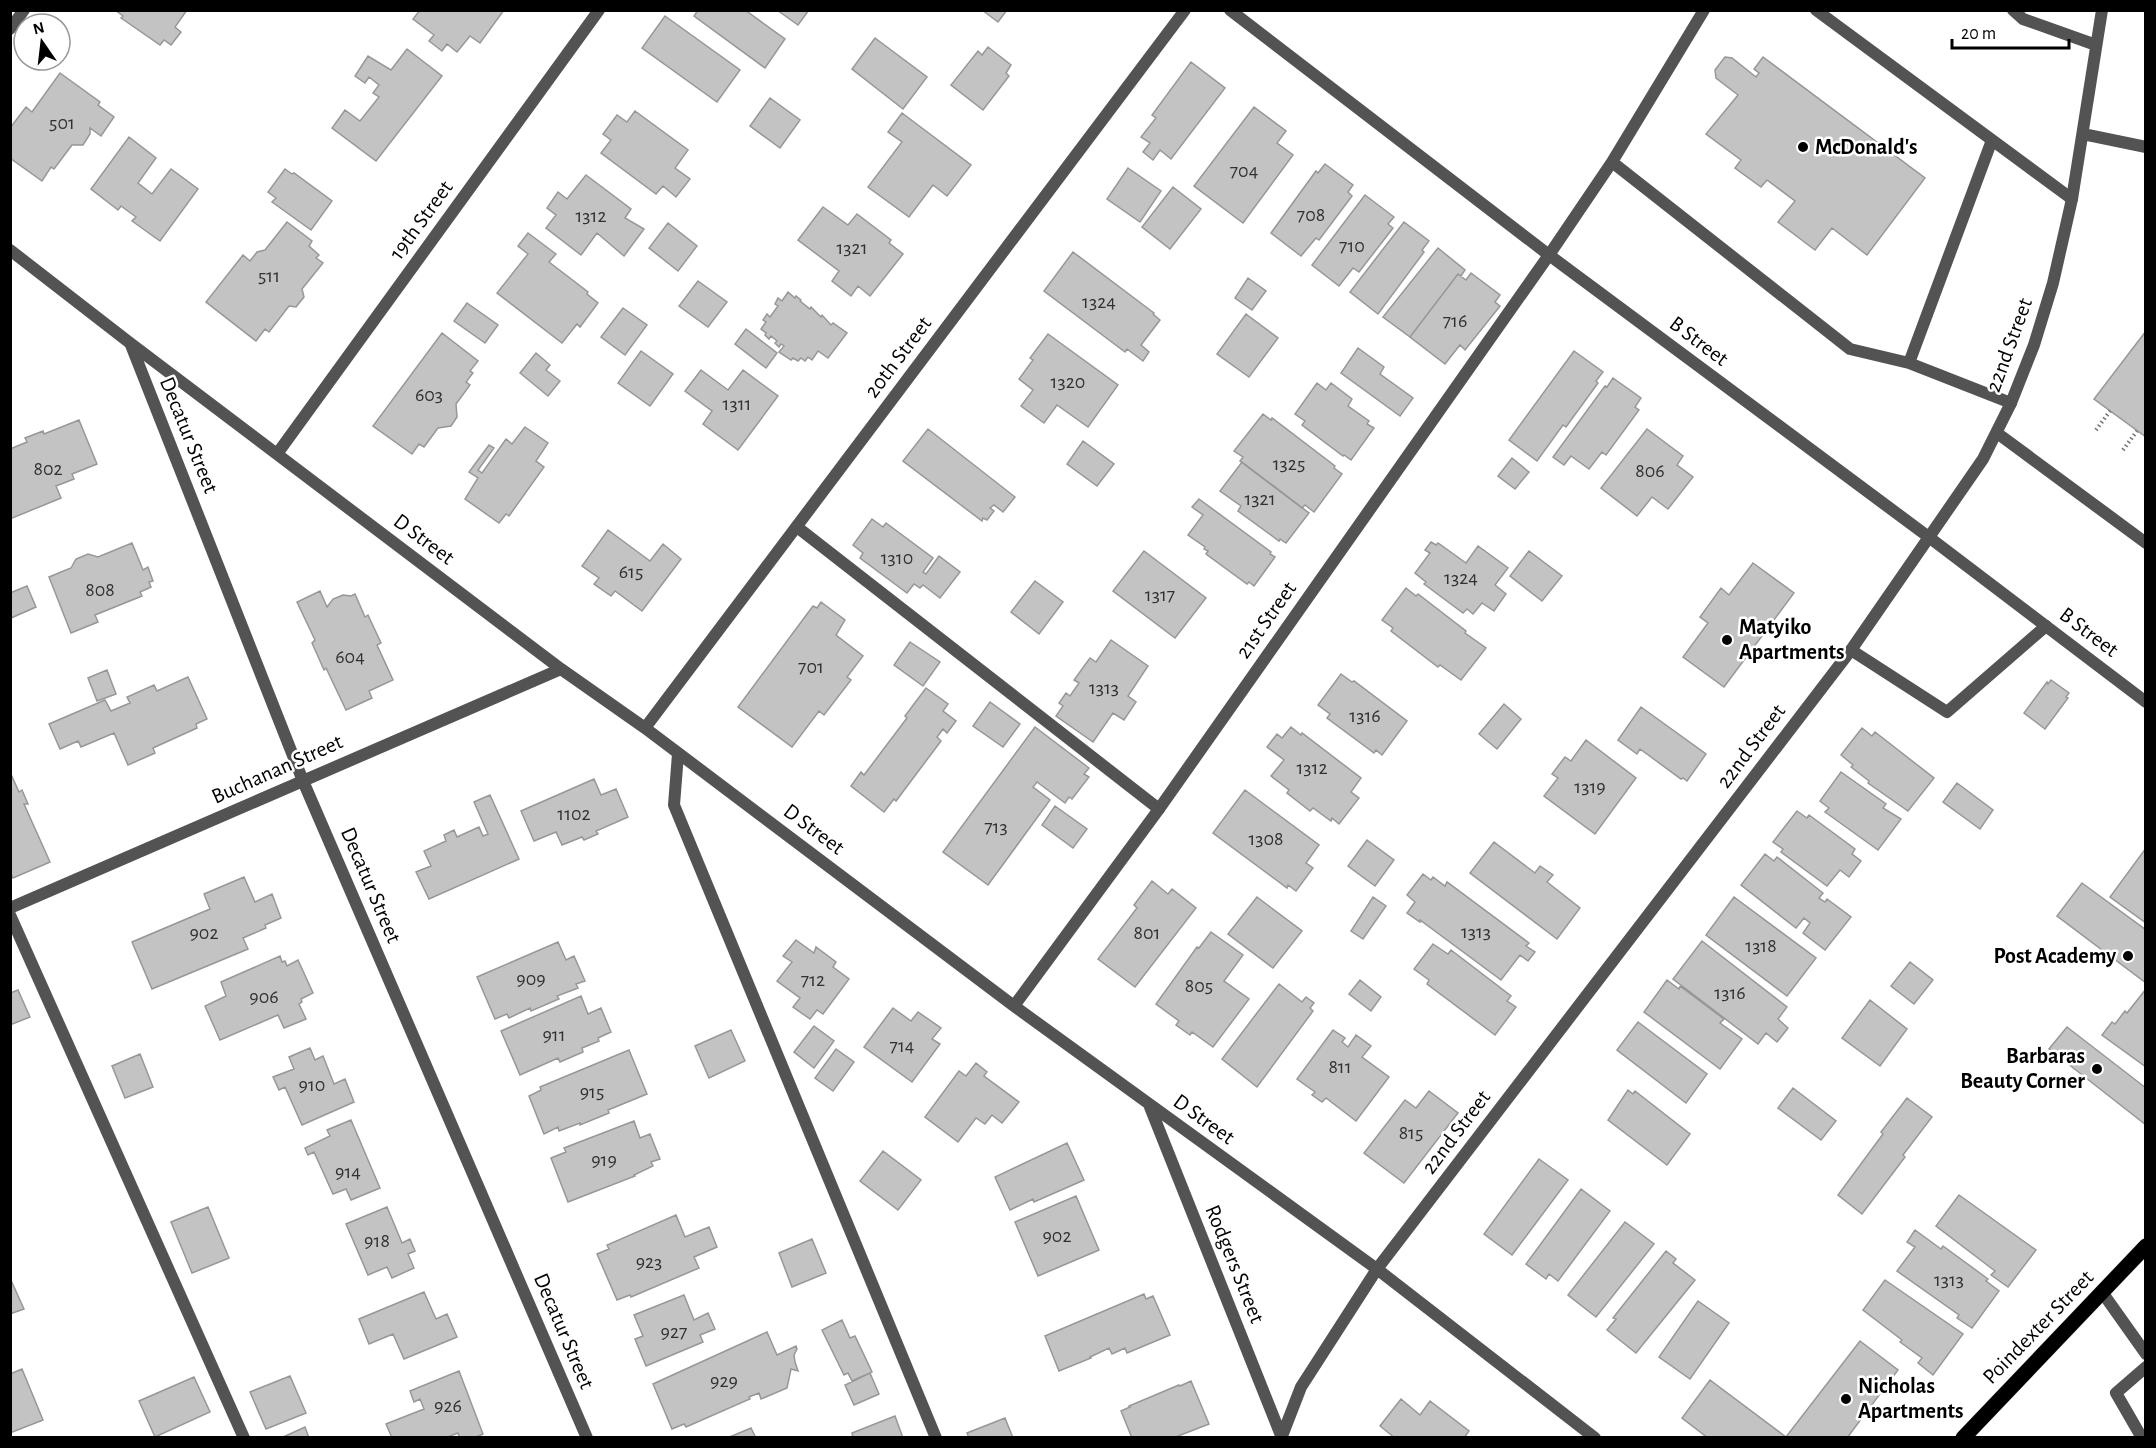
<svg xmlns="http://www.w3.org/2000/svg" width="2156" height="1448" font-family="'Alegreya Sans',sans-serif">
<style>
.building{fill:#c3c3c3;stroke:#979797;stroke-width:1.5}
.lines{fill:none;stroke-linecap:round;stroke-linejoin:round}
.primary-casing{stroke:#dbdbdb;stroke-width:16}
.path{stroke:#757575;stroke-width:4;stroke-dasharray:1.5 3;stroke-linecap:butt}
.service{stroke:#535353;stroke-width:12}
.minor{stroke:#535353;stroke-width:12}
.primary{stroke:#000;stroke-width:15}
.poi-dot{fill:#000;stroke:#fff;stroke-width:2}
.labels{text-anchor:middle;dominant-baseline:central;stroke-width:5;stroke-linejoin:round;paint-order:stroke}
.number-label{font-size:20px;fill:#313131}
.poi-label{font-size:22px;font-weight:bold;fill:#000;stroke:#fff;text-anchor:start}
.street-label{font-size:22px;fill:#000;stroke:#fff}
</style>
<rect width="100%" height="100%" fill="#fff"/>
<!-- building -->
<path class="building" d="M115 10H187L175 27 181 32 171 45 164 40 160 45 121 18 123 16Z
M420 10H504L480 43 470 36 457 52 447 44 442 51 429 41 434 35 413 19Z
M698 10H745L785 39 765 68 694 16Z
M777 10H809L798 25Z
M982 10H1007L998 22Z
M665 16 740 70 717 102 642 48Z
M875 38 927 77 903 109 852 69Z
M988 47 1011 65 1006 73 1009 76 983 110 951 85 978 51 982 55Z
M407 49 442 76 376 161 332 128 345 110 360 121 379 97 373 93 379 85 369 77 365 83 355 76 368 56 391 70Z
M1725 57 1732 58 1756 77 1759 73 1754 69 1763 57 1925 178 1867 255 1832 228 1815 250 1778 222 1795 201 1767 180 1761 187 1735 168 1741 160 1706 134 1738 95 1716 78 1715 70Z
M1191 62 1225 88 1171 159 1160 150 1153 160 1143 152 1150 143 1141 137 1156 118 1152 115Z
M60 73 100 102 98 105 114 117 101 136 90 128V134L83 145H72L54 169 51 167 42 181 10 158V128L26 107 32 112Z
M770 98 800 120 780 148 750 126Z
M1254 107 1286 131 1277 143 1293 155 1243 223 1194 186Z
M635 111 688 150 675 168 690 179 676 197 663 186 656 194 601 153 611 140 603 134 617 115 627 122Z
M902 113 971 165 947 196 933 185 909 217 868 187 902 142 888 132Z
M129 137 156 158 138 183 152 194 171 169 198 189 160 241 132 221 136 217 121 206 118 210 91 189Z
M1325 164 1353 185 1348 192 1352 196 1319 240 1316 238 1301 256 1271 233 1316 171 1318 173Z
M1128 168 1161 191 1140 222 1107 199Z
M285 169 292 174 294 173 332 201 311 230 272 202 276 198 268 192Z
M586 175 631 209 625 218 644 229 624 256 597 233 581 255 546 228 556 215 547 208 558 192 567 199Z
M1173 187 1201 209 1170 249 1142 227Z
M1365 195 1394 217 1388 224 1393 228 1359 272 1353 268 1339 286 1312 265Z
M823 207 848 225 857 214 891 240 889 243 903 254 870 296 858 286 851 296 832 281 839 271 798 240Z
M287 222 312 241 309 246 319 255 316 258 323 263 302 289 304 297 296 307 289 306 269 332 265 329 256 341 206 302 243 255 250 261 257 252 265 250Z
M1404 222 1429 241 1422 250 1424 252 1378 314 1350 292Z
M668 223 697 246 678 271 649 248Z
M528 233 556 254 549 262 588 292 587 294 598 303 580 327 577 324 562 343 497 293 528 254 518 246Z
M1438 248 1465 270 1461 276 1458 274 1410 337 1383 317Z
M1073 252 1154 313 1153 314 1160 320 1141 345 1149 352 1143 361 1127 349 1125 352 1044 291Z
M1471 273 1500 295 1495 302 1500 306 1465 350 1460 345 1445 364 1410 337 1458 274 1466 280Z
M1248 278 1266 291 1252 310 1235 298Z
M698 281 727 302 708 327 679 306Z
M788 292 795 298 796 296 801 300 800 301 810 309 811 307 821 317 822 315 831 325 833 323 847 333 828 358 818 351 812 360 808 357 805 361 801 358 798 361 793 358 791 360 779 352 784 346 781 344 779 347 775 343 777 341 771 336 769 339 765 335 766 333 761 329 766 322 763 320 767 314 770 317 778 306 775 304 778 298 782 301Z
M467 303 498 325 485 343 454 321Z
M623 308 647 325 625 355 601 337Z
M1246 314 1278 338 1249 377 1217 354Z
M746 329 777 353 766 368 735 344Z
M2146 331V437L2094 399Z
M442 333 478 361 470 371 473 373 466 382 470 385 456 404 457 417 451 426 438 428 424 447 419 444 412 454 373 426Z
M1048 334 1118 385 1088 427 1057 405 1044 423 1021 406 1033 390 1019 379 1033 360 1030 358Z
M1358 348 1384 367 1380 374 1413 398 1400 416 1341 373Z
M641 351 673 374 650 406 618 383Z
M1574 351 1603 372 1596 381 1598 383 1566 427 1563 425 1537 461 1509 440Z
M536 353 550 365 546 370 560 381 548 396 520 373Z
M701 370 728 390 743 370 778 396 738 450 703 424 712 411 685 391Z
M1613 378 1641 398 1635 407 1639 410 1606 455 1602 452 1589 469 1571 456 1564 465 1553 457 1605 386 1607 387Z
M1317 383 1326 390 1331 383 1352 399 1348 406 1369 421 1367 424 1374 428 1351 460 1344 455 1343 456 1302 425 1305 421 1295 414Z
M1263 414 1271 420 1272 418 1335 466 1334 468 1342 474 1314 512 1305 505 1302 508 1240 461 1243 457 1234 451Z
M79 420 97 464 72 474 74 479 56 486 61 498 10 519V449L27 442 25 438 43 431 44 434Z
M525 427 548 443 536 461 544 467 509 516 506 514 499 523 465 499 478 478 469 472 489 445 494 448 478 470 482 473 506 439 512 444Z
M928 429 1015 497 1003 512 994 505 990 508 994 511 987 520 983 518 982 521 903 461Z
M1647 429 1683 456 1677 465 1693 477 1668 509 1652 497 1637 516 1601 488Z
M1083 441 1114 464 1097 486 1067 464Z
M1512 458 1529 472 1515 489 1498 476Z
M1242 462 1309 513 1286 543 1280 539 1279 541 1238 511 1241 506 1220 491Z
M1199 499 1271 552 1270 554 1275 557 1254 586 1249 582 1247 584 1206 554 1208 551 1204 549 1205 547 1188 535 1203 515 1192 507Z
M872 519 883 527 886 523 933 558 923 572 926 574 939 556 960 572 940 598 923 585 920 588 914 584 907 593 860 558 863 553 853 545Z
M608 530 650 561 663 544 681 559 642 611 615 591 611 596 594 584 599 578 582 566Z
M1431 542 1436 545 1438 543 1466 563 1478 546 1508 568 1495 585 1506 594 1494 611 1482 603 1473 614 1467 609 1463 613 1424 584 1426 582 1415 573 1430 553 1425 550Z
M132 543 143 570 148 567 153 581 149 582 151 587 140 592 142 596 95 615 98 622 71 633 49 577 71 568 76 559 88 554 98 557Z
M1144 551 1206 598 1175 638 1113 591Z
M1529 551 1562 576 1542 601 1510 576Z
M1753 563 1794 593 1724 687 1683 657 1708 623 1700 617 1721 588 1729 595Z
M1035 581 1063 602 1039 634 1011 612Z
M27 586 36 607 11 618 10 593Z
M1406 588 1416 596 1418 594 1466 631 1465 633 1486 648 1461 680 1440 665 1438 667 1391 631 1393 628 1382 620Z
M320 591 327 607 333 599 343 595 351 596 355 594 365 617 368 615 381 643 377 645 393 680 369 691 372 698 346 710 326 668 324 670 312 643 315 640 297 602Z
M821 602 845 620 836 635 863 656 847 677 851 680 824 715 819 711 792 747 738 707 813 606 817 608Z
M1111 640 1148 666 1128 696 1136 702 1124 720 1113 713 1093 742 1056 716 1063 706 1059 703 1066 693 1070 696 1079 683 1074 680 1090 658 1096 662Z
M910 642 940 662 923 686 894 665Z
M107 670 116 694 97 701 88 678Z
M1341 674 1352 682 1354 681 1407 721 1382 755 1376 750 1374 753 1327 718 1330 714 1318 705Z
M188 677 207 719 196 724 197 728 153 748 155 753 128 765 114 733 81 747 78 741 60 749 49 724 105 700 111 711 130 703 127 697 154 685 157 691Z
M2051 680 2069 693 2066 697 2068 698 2045 729 2024 713 2047 682 2048 684Z
M926 688 948 704 943 711 956 721 947 733 943 729 937 737 941 741 896 801 894 799 884 812 851 786 861 772 864 775 907 718 905 716Z
M990 702 1020 724 1003 747 973 726Z
M1504 704 1521 719 1497 749 1479 734Z
M1641 707 1706 754 1687 781 1683 778 1681 779 1640 749 1637 754 1618 740Z
M1035 727 1089 768 1084 774 1089 777 1072 799 1069 797 1065 803 1037 782 1033 787 1050 800 988 885 943 852Z
M1291 727 1301 735 1302 733 1361 778 1351 792 1359 798 1339 824 1332 818 1331 821 1313 808 1310 811 1287 793 1289 790 1271 776 1284 760 1267 747 1277 734 1282 738Z
M1862 728 1872 736 1875 732 1934 778 1908 811 1868 783 1869 781 1851 767 1853 765 1841 755Z
M1586 740 1636 778 1595 834 1544 796 1558 778 1552 774 1565 757 1571 761Z
M10 772 19 792 22 790 28 804H24L50 862 13 878 10 872Z
M1841 772 1886 804 1883 808 1901 819 1878 850 1825 812 1829 808 1820 801Z
M594 779 601 795 616 789 628 817 596 831 598 834 584 840 582 837 562 845 556 832 534 841 521 811Z
M1957 783 1993 810 1980 829 1943 802Z
M1245 790 1319 845 1306 863 1313 868 1296 891 1288 885 1287 888 1213 833Z
M490 795 519 859 429 899 416 872 431 866 424 851 446 841 444 835 454 830 457 837 479 827 483 836 488 834 474 802Z
M1055 806 1087 829 1073 848 1042 825Z
M1797 811 1807 818 1809 815 1855 849 1852 854 1861 861 1849 877 1840 870 1827 886 1781 852 1783 849 1773 842Z
M1367 840 1394 860 1375 886 1348 866Z
M1494 842 1535 873 1540 866 1553 875 1547 882 1580 908 1557 939 1470 873Z
M2146 848V923L2110 897Z
M1765 854 1774 861 1777 857 1823 893 1819 898 1825 902 1827 899 1851 917 1825 950 1803 933 1810 923 1804 918 1796 928 1741 885Z
M1423 874 1431 880 1433 877 1445 886 1447 882 1529 943 1526 946 1535 952 1528 961 1520 955 1501 980 1420 920V922L1407 913 1415 902 1407 895Z
M244 877 255 902 272 894 281 918 265 925 266 928 243 938 248 949 152 989 132 942 210 909 204 894Z
M1152 881 1168 894 1172 889 1196 908 1135 987 1098 959 1137 908 1134 905Z
M2082 883 2146 930V983L2057 916Z
M1257 897 1302 931 1273 968 1228 934Z
M1373 897 1386 906 1363 939 1351 931Z
M1734 897 1816 958 1787 996 1706 935Z
M1211 932 1243 955 1224 981 1249 999 1213 1047 1192 1032 1190 1035 1176 1025 1179 1021 1156 1004 1197 947 1199 948Z
M796 940 814 953 816 947 836 962 833 967 849 979 823 1014 817 1010 810 1019 793 1007 800 998 777 981 792 962 783 956Z
M1702 941 1787 1007 1778 1019 1788 1028 1777 1042 1766 1033 1758 1044 1673 979Z
M558 942 566 960 574 956 585 981 576 984 578 988 557 996 559 999 531 1011 530 1008 509 1018 507 1014 495 1019 477 977Z
M1433 944 1448 954 1451 950 1511 996 1507 1001 1516 1007 1495 1035 1427 984 1429 980 1414 969Z
M280 956 282 962 285 961 287 966 298 960 313 993 301 999 302 1002 299 1004 306 1019 284 1028 278 1015 220 1040 205 1006 226 996 221 982Z
M1910 962 1933 980 1914 1004 1891 986Z
M1360 980 1381 997 1371 1011 1349 994Z
M1667 980 1679 989 1680 986 1724 1019 1720 1023 1742 1039 1720 1069 1644 1012Z
M1279 984 1302 1002 1306 997 1314 1003 1310 1008 1313 1011 1257 1087 1222 1059Z
M2146 989V1067L2102 1035 2112 1022 2115 1024 2125 1011 2127 1013Z
M18 990 30 1017 10 1025V993Z
M581 996 588 1014 601 1008 611 1032 598 1038 599 1041 582 1048 583 1052 560 1062 558 1058 520 1075 501 1031Z
M1870 1000 1907 1029 1880 1066 1842 1038Z
M893 1008 911 1021 918 1012 941 1028 932 1039 940 1044 912 1082 864 1047Z
M1638 1022 1707 1074 1686 1103 1617 1050Z
M814 1026 834 1041 814 1068 794 1052Z
M2067 1027 2146 1088V1125L2049 1049Z
M731 1030 745 1061 709 1078 695 1046Z
M1333 1030 1345 1038 1342 1042 1348 1047 1356 1035 1371 1046 1362 1057 1389 1077 1356 1121 1326 1098 1322 1102 1312 1095 1315 1092 1297 1079Z
M310 1048 315 1060 323 1056 334 1084 345 1079 354 1102 302 1125 285 1087 279 1090 273 1077 294 1069 289 1057Z
M836 1049 854 1062 833 1091 815 1078Z
M629 1050 647 1094 608 1110 609 1113 580 1125V1123L559 1131 558 1127 544 1134 529 1096 541 1090 540 1087Z
M140 1054 153 1087 125 1098 112 1066Z
M976 1063 987 1072 984 1076 1019 1102 1002 1123 992 1115 985 1124 976 1118 958 1142 925 1117 959 1071 966 1076Z
M1793 1088 1836 1121 1821 1140 1778 1108Z
M1628 1090 1633 1094 1635 1091 1690 1134 1667 1165 1608 1120Z
M1429 1091 1458 1113 1404 1183 1364 1153 1405 1100 1416 1108Z
M1907 1098 1932 1117 1903 1155 1905 1157 1862 1214 1838 1195 1883 1134 1881 1132Z
M351 1120 380 1188 351 1200 346 1189 333 1194 314 1152 308 1155 305 1148 330 1136 327 1130Z
M634 1121 640 1138 650 1134 660 1159 651 1162 653 1166 634 1175 635 1176 568 1202 551 1158 566 1152 564 1148Z
M1067 1143 1084 1180 1034 1202 1033 1199 1010 1210 995 1177Z
M883 1151 921 1180 898 1210 860 1181Z
M1539 1159 1568 1180 1512 1255 1484 1234Z
M1581 1189 1610 1211 1558 1281 1549 1274 1546 1279 1526 1264Z
M1959 1195 2036 1250 2008 1287 1991 1275 1995 1271 1936 1226Z
M1076 1196 1099 1250 1038 1276 1015 1222Z
M208 1207 229 1258 192 1273 171 1222Z
M387 1207 402 1243 410 1239 415 1251 408 1254 414 1268 392 1278 387 1267 368 1275 346 1224Z
M676 1215 685 1237 709 1227 717 1247 694 1257 699 1268 631 1297 630 1295 617 1300 597 1254 609 1249 607 1245Z
M1625 1222 1654 1244 1596 1317 1568 1295Z
M1915 1230 1941 1249 1943 1246 1988 1279 1986 1281 1999 1291 1972 1328 1957 1318 1959 1315 1897 1271 1915 1247 1907 1242Z
M812 1239 826 1273 792 1287 779 1253Z
M1666 1251 1676 1259 1673 1263 1695 1280 1636 1353 1607 1330 1616 1319 1613 1318Z
M10 1278 24 1309 10 1314Z
M1885 1280 1963 1334 1933 1375 1918 1363 1922 1358 1900 1342 1902 1340 1863 1310Z
M424 1292 436 1319 447 1314 457 1337 404 1359 393 1334 369 1344 359 1319Z
M1144 1294 1146 1299 1153 1296 1170 1335 1127 1353 1125 1348 1112 1354 1109 1348 1090 1357 1091 1358 1059 1371 1045 1336Z
M684 1295 694 1320 708 1313 715 1329 700 1335 703 1342 646 1366 635 1339 643 1336 634 1315Z
M1698 1301 1729 1323 1690 1379 1659 1357Z
M842 1320 850 1338 855 1336 872 1372 852 1381 848 1373 844 1375 822 1330Z
M767 1332 777 1355 796 1346 797 1349 794 1355 795 1362 798 1371 791 1369 787 1388 761 1399 759 1393 749 1397 750 1399 686 1427 684 1424 672 1429 653 1384Z
M1860 1341 1898 1370 1847 1438H1708L1682 1418 1710 1380 1786 1437Z
M22 1369 43 1420 10 1433V1374Z
M459 1371 483 1434 474 1438H460L458 1433 445 1438H392L386 1424 424 1409 420 1399 414 1402 410 1391Z
M870 1373 879 1394 854 1405 845 1385Z
M290 1376 306 1413 266 1429 250 1392Z
M194 1377 210 1412 155 1437 139 1401Z
M1191 1381 1209 1424 1173 1438H1132L1121 1411 1130 1407 1129 1406 1179 1385 1180 1386Z
M1401 1399 1420 1415 1430 1401 1469 1431 1464 1438H1395L1380 1426Z
M895 1416 903 1438H853L852 1433Z
M1005 1418 1013 1438H969L967 1433Z
M305 1427 309 1438H281Z
M751 1428 756 1438H725L732 1436Z"/>
<g class="lines">
<defs>
<path id="primary" d="M1963 1438 2146 1246"/>
</defs>
<!-- primary casing -->
<use href="#primary" class="primary-casing"/>
<!-- path -->
<path class="path" d="M2096 430 2110 411
M2123 450 2137 431"/>
<!-- service -->
<path class="service" d="M1704 10 1612 162 1850 349 1909 363 2011 403
M1816 10 2072 199
M2013 10 2023 19 2096 45
M1549 255 1612 162
M1909 363 1992 140
M1997 433 2146 543
M797 527 1159 809
M1851 650 1947 712 2046 626
M678 754 674 805 936 1438
M10 915 244 1438
M2102 1292 2146 1354
M2142 1438 2116 1393 2146 1367"/>
<!-- minor -->
<path class="minor" d="M1230 10 1549 255 1930 538 2146 702
M10 29 24 10
M2083 134 2146 147
M10 250 130 343 561 669 645 728 1014 1006 1377 1269 1595 1438
M131 345 303 781 587 1438
M277 454 599 10
M645 728 1185 10
M10 908 561 669
M1014 1006 1159 809 1549 255
M1150 1107 1282 1438
M1282 1436 1301 1387 1377 1269 1851 650 1983 459 2011 403 2034 345 2053 283 2072 199 2102 10"/>
<!-- primary -->
<use href="#primary" class="primary"/>
</g>
<!-- markers -->
<g class="poi-dot">
<circle cx="1803" cy="147" r="6"/>
<circle cx="1727" cy="640" r="6"/>
<circle cx="2128" cy="956" r="6"/>
<circle cx="2097" cy="1069" r="6"/>
<circle cx="1846" cy="1399" r="6"/>
</g>
<g class="labels">
<!-- number labels -->
<g class="number-label">
<text x="62" y="123">501</text>
<text x="1244" y="171">704</text>
<text x="1311" y="215">708</text>
<text x="591" y="216">1312</text>
<text x="1352" y="246">710</text>
<text x="852" y="248">1321</text>
<text x="269" y="276">511</text>
<text x="1099" y="302">1324</text>
<text x="1455" y="321">716</text>
<text x="1068" y="382">1320</text>
<text x="429" y="395">603</text>
<text x="737" y="404">1311</text>
<text x="1289" y="464">1325</text>
<text x="48" y="469">802</text>
<text x="1650" y="471">806</text>
<text x="1260" y="499">1321</text>
<text x="897" y="558">1310</text>
<text x="631" y="572">615</text>
<text x="1461" y="578">1324</text>
<text x="100" y="590">808</text>
<text x="1160" y="595">1317</text>
<text x="350" y="657">604</text>
<text x="811" y="667">701</text>
<text x="1104" y="688">1313</text>
<text x="1365" y="716">1316</text>
<text x="1312" y="768">1312</text>
<text x="1590" y="787">1319</text>
<text x="574" y="814">1102</text>
<text x="996" y="827">713</text>
<text x="1266" y="839">1308</text>
<text x="1476" y="932">1313</text>
<text x="204" y="933">902</text>
<text x="1147" y="933">801</text>
<text x="1761" y="946">1318</text>
<text x="531" y="979">909</text>
<text x="813" y="980">712</text>
<text x="1199" y="986">805</text>
<text x="1730" y="993">1316</text>
<text x="264" y="997">906</text>
<text x="554" y="1035">911</text>
<text x="902" y="1046">714</text>
<text x="1340" y="1067">811</text>
<text x="312" y="1085">910</text>
<text x="592" y="1092">915</text>
<text x="1411" y="1133">815</text>
<text x="604" y="1160">919</text>
<text x="348" y="1172">914</text>
<text x="1057" y="1236">902</text>
<text x="377" y="1241">918</text>
<text x="649" y="1262">923</text>
<text x="1949" y="1280">1313</text>
<text x="674" y="1332">927</text>
<text x="724" y="1381">929</text>
<text x="448" y="1406">926</text>
</g>
<!-- poi labels -->
<g class="poi-label">
<text x="1815" y="147">McDonald's</text>
<text x="1739" y="627">Matyiko<tspan x="1739" dy="25">Apartments</tspan></text>
<text x="2116" y="956" text-anchor="end">Post Academy</text>
<text x="2085" y="1056" text-anchor="end">Barbaras<tspan x="2085" dy="25">Beauty Corner</tspan></text>
<text x="1858" y="1386">Nicholas<tspan x="1858" dy="25">Apartments</tspan></text>
</g>
<!-- street labels -->
<g class="street-label">
<text transform="translate(421 220) rotate(-54)">19th Street</text>
<text transform="translate(1699 341) rotate(37)">B Street</text>
<text transform="translate(2009 345) rotate(-70)">22nd Street</text>
<text transform="translate(898 357) rotate(-53)">20th Street</text>
<text transform="translate(189 435) rotate(68)">Decatur Street</text>
<text transform="translate(424 539) rotate(37)">D Street</text>
<text transform="translate(1266 620) rotate(-55)">21st Street</text>
<text transform="translate(2089 632) rotate(37)">B Street</text>
<text transform="translate(1751 746) rotate(-53)">22nd Street</text>
<text transform="translate(277 769) rotate(-24)">Buchanan Street</text>
<text transform="translate(814 829) rotate(37)">D Street</text>
<text transform="translate(371 885) rotate(67)">Decatur Street</text>
<text transform="translate(1204 1119) rotate(36)">D Street</text>
<text transform="translate(1456 1132) rotate(-53)">22nd Street</text>
<text transform="translate(1235 1264) rotate(68)">Rodgers Street</text>
<text transform="translate(2038 1327) rotate(-46)">Poindexter Street</text>
<text transform="translate(564 1331) rotate(67)">Decatur Street</text>
</g>
</g>
<!-- border -->
<rect width="2156" height="1448" fill="none" stroke="#000000" stroke-width="24"/>
<!-- north arrow -->
<g transform="translate(42 42) rotate(346)"><circle r="28" fill="#ffffff" stroke="#999999" stroke-width="1.5"/>
<path d="M0-4.5L10 22L0 15L-10 22Z" fill="#000000"/>
<text y="-9" font-size="16" font-weight="bold" text-anchor="middle" fill="#000000">N</text>
</g>
<!-- scale -->
<path d="M1952 39v9h117v-9" fill="none" stroke="#000000" stroke-width="3"/>
<text x="1961" y="39" font-size="18" fill="#000000" stroke="#ffffff" stroke-width="4.5" paint-order="stroke">20 m</text>
</svg>
